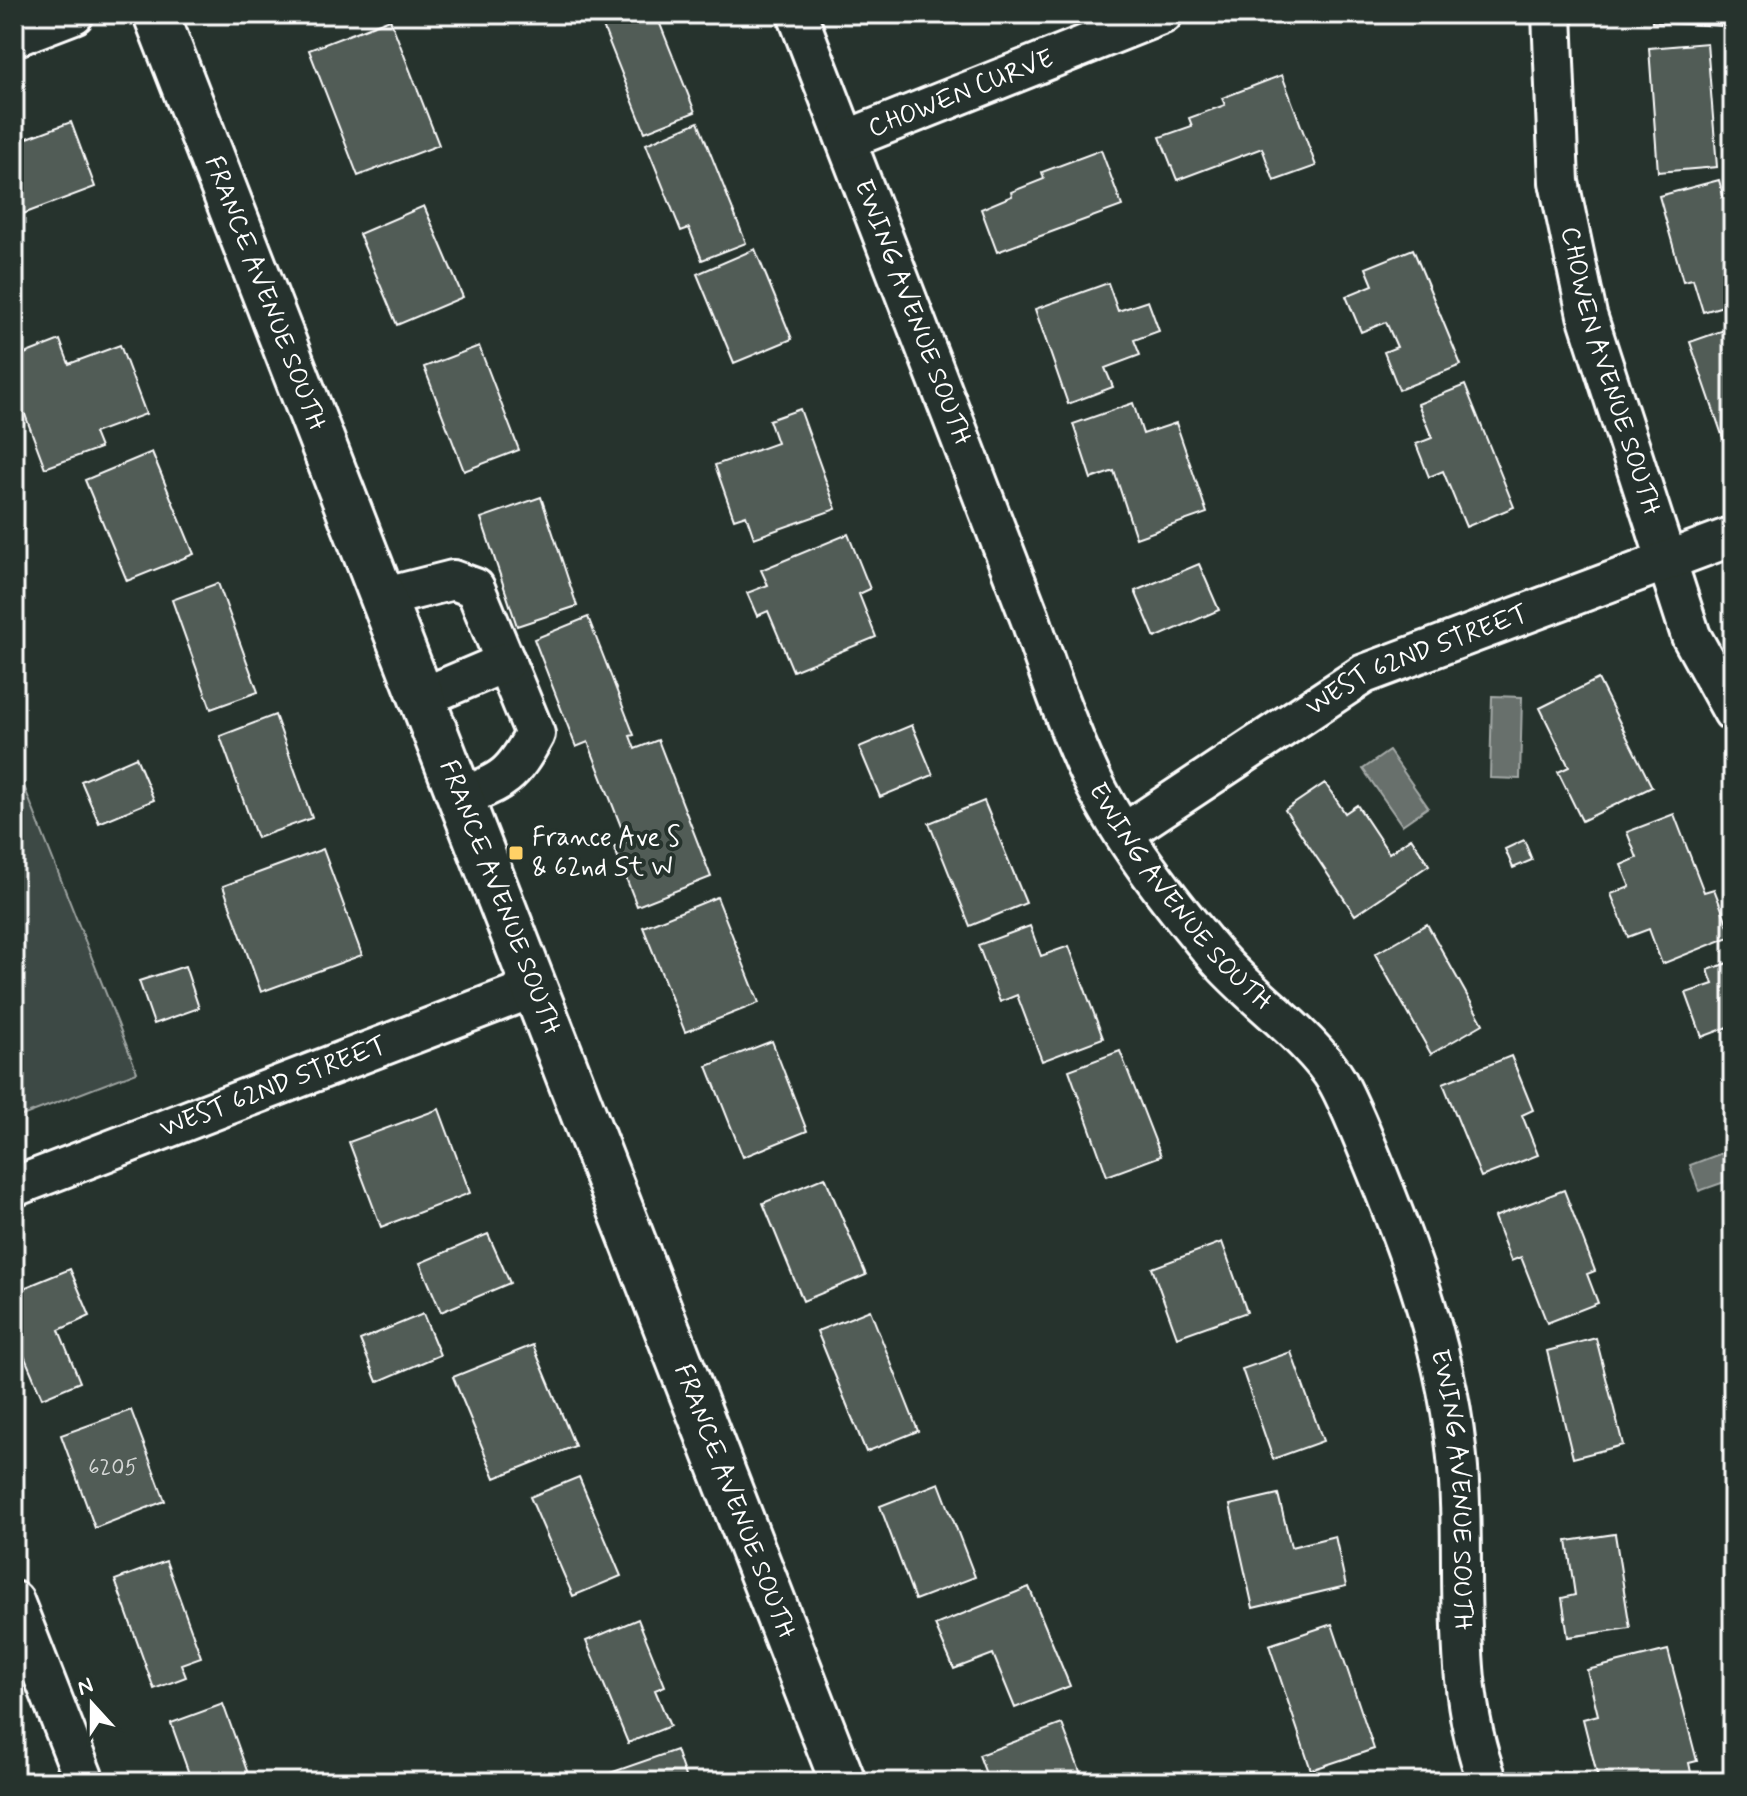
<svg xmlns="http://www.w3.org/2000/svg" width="1747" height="1796" font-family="Mynerve,sans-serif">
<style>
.green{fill:#3e4944;stroke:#9ea4a2;stroke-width:2}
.water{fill:#67706c;stroke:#a4a9a7;stroke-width:2}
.building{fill:#515c57;stroke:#fff;stroke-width:2}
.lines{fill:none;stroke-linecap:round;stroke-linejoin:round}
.minor-casing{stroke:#fff;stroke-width:44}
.major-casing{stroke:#fff;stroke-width:50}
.minor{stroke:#26332d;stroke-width:38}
.major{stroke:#26332d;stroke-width:44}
.poi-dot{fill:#ffd166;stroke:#26332d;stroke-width:3}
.labels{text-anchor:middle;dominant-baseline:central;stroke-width:8;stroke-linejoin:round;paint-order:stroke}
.number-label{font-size:22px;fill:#d4d6d5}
.street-label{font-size:26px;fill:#fff;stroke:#26332d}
.poi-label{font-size:26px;fill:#fff;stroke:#26332d;text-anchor:start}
</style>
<rect width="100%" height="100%" fill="#26332d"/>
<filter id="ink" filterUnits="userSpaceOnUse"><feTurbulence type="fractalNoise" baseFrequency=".0125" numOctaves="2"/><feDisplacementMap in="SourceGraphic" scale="16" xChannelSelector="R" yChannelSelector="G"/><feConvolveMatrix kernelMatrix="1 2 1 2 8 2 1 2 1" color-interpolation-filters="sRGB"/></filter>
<g filter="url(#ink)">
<!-- green -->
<path class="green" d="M14 761 137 1072 14 1119Z"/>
<!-- water -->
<path class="water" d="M1492 696 1522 697 1520 779 1490 778Z
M1389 751 1428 807 1402 825 1363 769Z
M1733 1149V1179L1699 1191 1690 1165Z"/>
<!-- building -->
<path class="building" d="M598 14H656L695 112 645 132Z
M1652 14H1721V26L1652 22Z
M390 19 439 145 358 176 309 50Z
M1707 43 1717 167 1658 172 1649 48Z
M1282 75 1316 166 1274 181 1262 148 1177 180 1160 137 1192 126 1189 118 1225 105 1222 98Z
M71 122 95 187 15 217 14 143Z
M698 122 746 243 702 260 689 228 681 231 646 144Z
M1101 150 1122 206 997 252 981 209 1012 196 1011 192 1044 179 1042 172Z
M1719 180 1733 231V303L1703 312 1693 279 1683 281 1659 196Z
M424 206 463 297 397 325 359 234Z
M755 249 792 339 734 363 697 274Z
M1413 249 1461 365 1399 390 1384 352 1397 347 1386 322 1361 332 1346 296 1373 285 1366 268Z
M1108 283 1118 311 1148 301 1159 331 1134 340 1140 355 1105 368 1113 387 1068 404 1035 309Z
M1733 327V463L1732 464 1690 342Z
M60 340 69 364 120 345 146 414 94 433 100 448 45 468 14 385V358Z
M479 346 519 450 464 471 424 367Z
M1465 385 1514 507 1466 527 1443 471 1429 477 1416 444 1432 438 1418 404Z
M1133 403 1143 434 1176 423 1207 513 1136 538 1114 471 1091 479 1073 424Z
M800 409 836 509 754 538 746 515 734 519 715 465 777 443 769 420Z
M152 452 194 554 127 581 85 480Z
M541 497 577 606 517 626 481 518Z
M848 534 870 589 859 594 876 637 793 671 768 611 757 616 747 593 768 585 761 570Z
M1199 564 1219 610 1155 638 1135 591Z
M218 583 258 692 211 709 172 600Z
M588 617 634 735 630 736 635 749 658 740 711 877 637 906 614 847 627 842 588 742 576 747 534 639Z
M1598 679 1652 787 1582 821 1558 772 1569 767 1540 708Z
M275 715 312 818 257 838 220 736Z
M912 725 933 775 880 797 859 747Z
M136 757 154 800 99 823 81 781Z
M1325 783 1345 813 1357 805 1389 853 1411 838 1429 865 1355 915 1285 810Z
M984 801 1026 903 970 926 929 823Z
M1674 814 1704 892 1714 889 1732 936 1662 964 1649 929 1628 937 1611 894 1630 887 1621 865 1637 858 1627 832Z
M1524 840 1532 860 1513 868 1505 849Z
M323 849 362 955 261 992 223 886Z
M717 897 759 1003 685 1032 643 927Z
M1427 924 1483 1024 1431 1054 1375 954Z
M1030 926 1041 956 1069 946 1103 1038 1042 1061 1017 995 1000 1002 978 945Z
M1733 961V1042L1728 1027 1702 1037 1686 993 1713 984 1708 970Z
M185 966 199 1008 154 1024 139 981Z
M772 1041 807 1131 743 1157 707 1066Z
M1120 1051 1161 1156 1107 1176 1069 1070Z
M1511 1056 1533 1110 1522 1115 1538 1155 1481 1177 1443 1083Z
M439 1109 470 1193 381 1227 349 1142Z
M825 1177 866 1275 803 1301 763 1203Z
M1564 1190 1595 1271 1587 1274 1598 1303 1547 1323 1521 1257 1511 1261 1494 1217Z
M488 1234 510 1283 441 1312 420 1263Z
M1222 1242 1247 1312 1177 1337 1152 1268Z
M70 1269 90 1316 59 1330 80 1382 42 1398 14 1332V1292Z
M870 1310 918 1431 866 1452 817 1331Z
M423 1314 440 1355 377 1382 360 1340Z
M1596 1338 1623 1445 1573 1458 1547 1351Z
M533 1345 575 1446 495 1478 453 1377Z
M1291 1352 1323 1441 1273 1459 1242 1369Z
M131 1410 165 1501 95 1528 61 1435Z
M579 1477 621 1576 573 1596 530 1497Z
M939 1483 975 1577 915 1600 880 1506Z
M1278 1494 1291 1547 1335 1536 1346 1586 1253 1608 1230 1505Z
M1615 1534 1630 1628 1568 1637 1562 1598 1575 1595 1567 1541Z
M166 1561 201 1657 181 1664 186 1677 154 1689 115 1580Z
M1029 1587 1070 1686 1015 1708 993 1654 954 1669 935 1625Z
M638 1619 665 1686 655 1690 670 1726 628 1743 586 1641Z
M1332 1624 1374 1749 1311 1770 1269 1645Z
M1668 1650 1697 1761 1689 1763 1693 1782H1599L1583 1719 1598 1715 1587 1670Z
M223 1704 251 1782H192L171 1723Z
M1062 1724 1084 1782H989L979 1755Z
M676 1750 687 1782H610L607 1774Z"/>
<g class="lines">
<defs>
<g id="minor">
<path id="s1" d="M797 14 1030 618C1048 671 1066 724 1090 775 1122 840 1169 900 1215 955 1248 995 1312 1038 1337 1081 1345 1095 1352 1112 1359 1128 1402 1231 1444 1336 1456 1448 1469 1559 1447 1675 1488 1782"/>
<path id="s2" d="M1552 14 1559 182 1587 315 1691 636 1733 712"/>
<path d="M14 37 74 14"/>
<path id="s3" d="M846 140 1163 14"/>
<path d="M382 598 453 580 475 588 535 734C512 777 504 780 460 798"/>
<path d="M421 698 506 662"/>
<path id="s4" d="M1124 833 1364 674 1733 536"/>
<path id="s5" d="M14 1187 533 988"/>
<path d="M14 1601 85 1782"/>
</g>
<g id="major">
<path id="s6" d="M156 14 843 1782"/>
</g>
</defs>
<!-- minor casing -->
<use href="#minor" class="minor-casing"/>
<!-- major casing -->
<use href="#major" class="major-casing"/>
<!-- minor -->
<use href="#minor" class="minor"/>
<!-- major -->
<use href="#major" class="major"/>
</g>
</g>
<!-- markers -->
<rect class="poi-dot" x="508" y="845" width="16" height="16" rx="4"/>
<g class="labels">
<!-- number labels -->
<g class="number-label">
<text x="113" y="1468">6205</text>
</g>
<!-- street labels -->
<g class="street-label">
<text stroke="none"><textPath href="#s3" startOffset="124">CHOWEN CURVE</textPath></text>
<text stroke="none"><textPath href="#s6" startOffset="300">FRANCE AVENUE SOUTH</textPath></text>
<text stroke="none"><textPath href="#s1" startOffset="320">EWING AVENUE SOUTH</textPath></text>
<text stroke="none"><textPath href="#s2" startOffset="364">CHOWEN AVENUE SOUTH</textPath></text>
<text stroke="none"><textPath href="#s4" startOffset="342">WEST 62ND STREET</textPath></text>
<text stroke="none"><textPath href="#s1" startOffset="968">EWING AVENUE SOUTH</textPath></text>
<text stroke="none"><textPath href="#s6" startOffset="948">FRANCE AVENUE SOUTH</textPath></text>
<text stroke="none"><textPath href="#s5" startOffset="278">WEST 62ND STREET</textPath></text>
<text stroke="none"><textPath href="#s1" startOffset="1640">EWING AVENUE SOUTH</textPath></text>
<text stroke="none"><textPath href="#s6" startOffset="1596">FRANCE AVENUE SOUTH</textPath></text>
</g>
<!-- poi labels -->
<g class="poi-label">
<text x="532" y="838">France Ave S<tspan x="532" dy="30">&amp; 62nd St W</tspan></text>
</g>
</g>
<!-- margin -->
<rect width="1747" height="1796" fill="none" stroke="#26332d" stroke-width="48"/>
<rect x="24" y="24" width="1699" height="1748" fill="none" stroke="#fff" stroke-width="3" filter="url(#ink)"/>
<!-- north arrow -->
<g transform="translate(92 1704) rotate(339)" stroke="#26332d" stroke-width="6" paint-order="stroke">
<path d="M0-6L14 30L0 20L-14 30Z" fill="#ffffff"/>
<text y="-12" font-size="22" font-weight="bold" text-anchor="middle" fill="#ffffff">N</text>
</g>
</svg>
